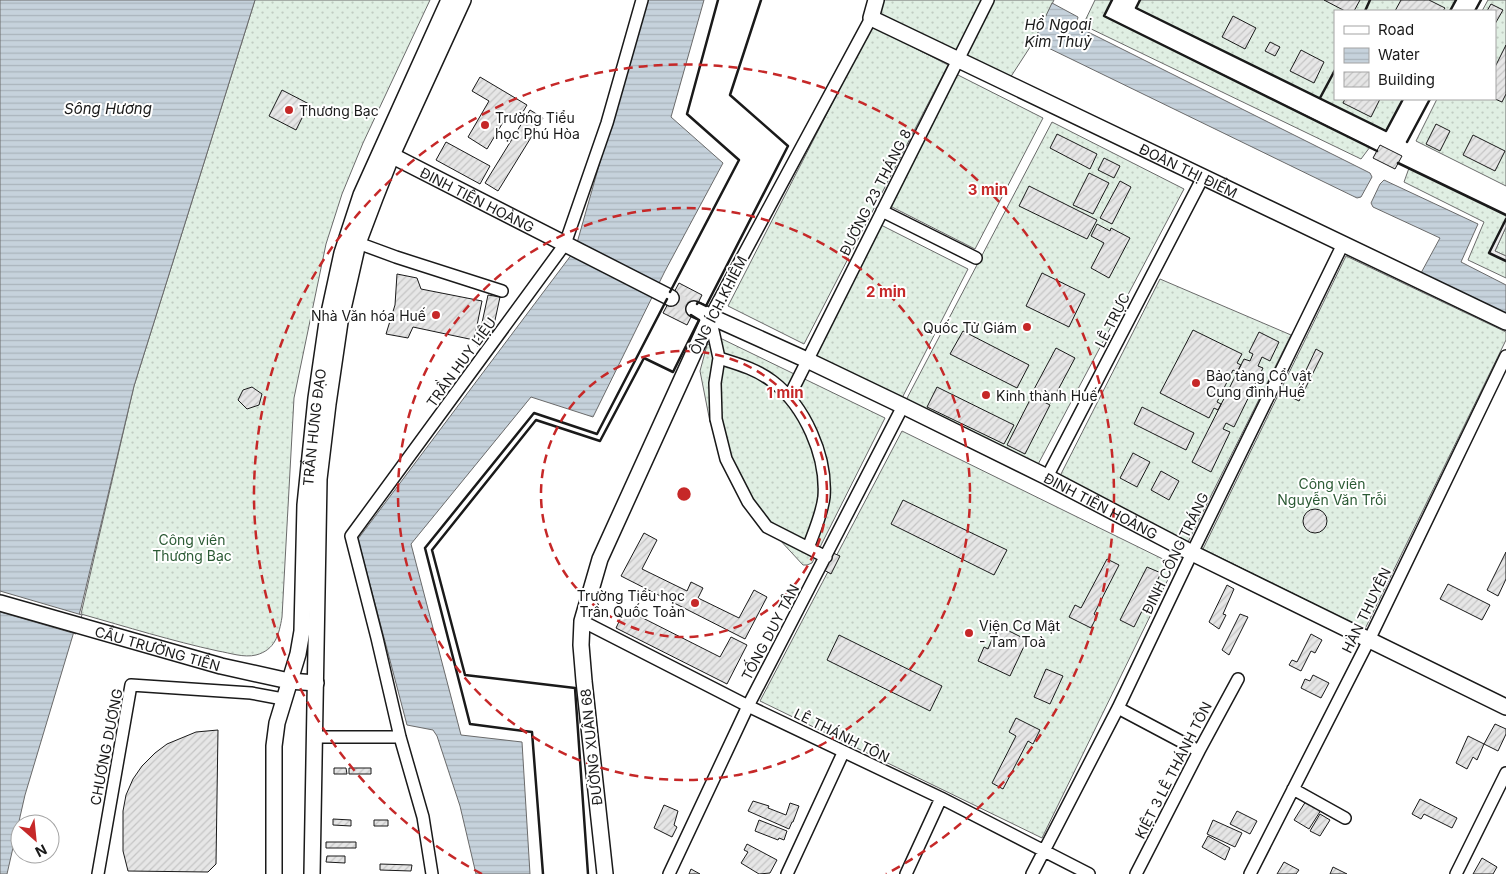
<svg xmlns="http://www.w3.org/2000/svg" width="1506" height="874" font-family="Inter,sans-serif">
<style>
.grass{fill:url(#grass-dots);stroke:#6a6a6a}
.parking{fill:#ededed;stroke:#6a6a6a}
.water{fill:url(#water-rules);stroke:#6a6a6a}
.pier{fill:#fff;stroke:#6a6a6a}
.building{fill:url(#building-hatch);stroke:#1a1a1a}
.lines{fill:none;stroke-linecap:round;stroke-linejoin:round}
.secondary-tunnel{stroke:#ddd;stroke-width:15;stroke-dasharray:15 8;stroke-linecap:butt}
.street-casing{stroke:#1a1a1a;stroke-width:14}
.secondary-casing{stroke:#1a1a1a;stroke-width:18}
.street{stroke:#fff;stroke-width:11}
.secondary{stroke:#fff;stroke-width:15}
.wall{stroke:#1a1a1a;stroke-width:2.5}
.ring{fill:none;stroke:#c62828;stroke-width:2.5;stroke-dasharray:9 6}
.poi-dot{fill:#c62828;stroke:#fff;stroke-width:2}
.labels{text-anchor:middle;dominant-baseline:central;stroke-width:4;stroke-linejoin:round;paint-order:stroke}
.poi-label{font-size:14px;fill:#1a1a1a;stroke:#fff;text-anchor:start}
.street-label{font-size:14px;fill:#1a1a1a;stroke:#fff}
.park-label{font-size:14px;fill:#2b5a34;stroke:#fff}
.water-label{font-size:15px;font-style:italic;fill:#1a1a1a;stroke:#fff}
.centre{fill:#c62828;stroke:#fff;stroke-width:2.5}
.ring-label{font-size:15px;text-anchor:middle;font-weight:bold;fill:#c62828;stroke:#fff;stroke-width:4;stroke-linejoin:round;paint-order:stroke}
</style>
<defs>
<pattern id="grass-dots" width="8" height="8" patternUnits="userSpaceOnUse" patternTransform="scale(1.25)"><rect width="8" height="8" fill="#e0efe3"/><path d="M2 2h.1M6 6h.1" fill="none" stroke="#c0ccc2" stroke-width="1.8" stroke-linecap="round"/></pattern>
<pattern id="water-rules" width="6" height="5" patternUnits="userSpaceOnUse" patternTransform="scale(1.25)"><rect width="6" height="5" fill="#c6d2dc"/><path d="M0 2.5h6" fill="none" stroke="#aab4bc"/></pattern>
<pattern id="building-hatch" width="6" height="6" patternUnits="userSpaceOnUse" patternTransform="scale(1.25)"><rect width="6" height="6" fill="#e6e6e6"/><path d="M-1 1l2-2M0 6l6-6M5 7l2-2" fill="none" stroke="#c5c5c5"/></pattern>
</defs>
<rect width="100%" height="100%" fill="#fff"/>
<!-- grass -->
<path class="grass" d="M255 0H430L363 143 342 194 326 244 294 398 282 617C279 635 275 650 256 655 244 658 230 653 218 651 172 641 127 627 81 614L134 386Z
M881 0H1054L1034 41 1010 78 952 50 877 12Z
M1095 0H1112L1104 16 1370 147 1361 159 1083 25Z
M1140 0H1456L1450 11H1335V99H1403L1386 131 1136 8Z
M1488 0H1506V186L1416 141 1437 99H1495V11H1482Z
M872 26 948 65 804 344 728 306Z
M956 74 1043 118 975 249 888 205Z
M1052 122 1184 189 1035 470 905 402Z
M1409 168 1506 215V219L1489 253 1506 261V278L1468 260 1484 222 1404 182Z
M881 225 968 269 901 400 814 356Z
M1506 227V256L1495 251Z
M1346 256 1506 332V340L1365 629 1203 549Z
M1160 279 1291 335 1188 542 1060 476Z
M720 338 885 418 812 563 807 565H803L754 512 722 438 710 422 700 371 707 345Z
M902 431 1175 565 1042 838 760 701Z"/>
<!-- parking -->
<path class="parking" d="M1506 219V227L1495 251 1506 256V261L1489 253Z"/>
<!-- water -->
<path class="water" d="M0 0H255L134 386 81 608 25 795 7 874H0Z
M646 0H704L671 117 723 163 665 271 593 417 531 397 411 544 461 735 522 742 530 874H476L460 806 437 736 433 730 407 725 358 539 575 250Z
M1052 3 1078 17 1076 26 1370 173 1372 177 1361 197 1357 198 1034 41Z
M1384 180 1478 224 1461 262 1506 285V315L1421 273 1440 238 1373 207 1371 203 1380 184Z"/>
<!-- pier -->
<path class="pier" d="M0 591 82 615 76 634 0 612Z"/>
<!-- building -->
<path class="building" d="M1324 0H1360L1354 11H1345Z
M1401 0H1429L1445 8 1443 11H1395Z
M1491 4 1503 10 1495 24V11H1487Z
M1233 16 1256 28 1245 49 1222 37Z
M1270 42 1280 47 1275 56 1265 51Z
M1506 45V94L1502 102 1495 99V67Z
M1301 50 1324 62 1314 83 1290 71Z
M480 77 527 105 518 120 508 114 487 149 468 137 489 101 472 91Z
M282 90 309 104 296 130 269 116Z
M1345 99H1380L1371 117 1343 103Z
M530 110 543 118 498 191 485 183Z
M1436 124 1450 131 1440 151 1426 144Z
M1057 134 1097 154 1090 169 1050 148Z
M1473 135 1505 151 1495 171 1463 155Z
M446 142 490 166 480 184 436 160Z
M1380 145 1402 156 1395 169 1373 158Z
M1104 158 1120 166 1114 178 1098 170Z
M1089 173 1109 183 1093 214 1073 205Z
M1120 181 1131 187 1112 224 1100 218Z
M1029 186 1097 220 1087 239 1019 206Z
M1097 224 1110 231 1111 228 1130 238 1109 278 1091 268 1104 243 1091 236Z
M1042 273 1085 294 1069 327 1026 306Z
M397 274 417 278 421 289 482 301 474 340 413 327 408 338 386 334 395 305Z
M679 283 702 295 687 325 663 313Z
M488 295 500 297 489 348 477 346Z
M1193 330 1242 354 1237 363 1241 365 1237 372 1233 370 1217 402 1221 404 1218 410 1214 408 1209 418 1160 393Z
M963 331 1029 365 1017 388 950 354Z
M1259 332 1279 342 1270 361 1262 357 1258 366 1263 368 1234 427 1226 423 1223 429 1230 432 1211 472 1192 462 1244 359 1250 361 1253 354 1249 352Z
M1056 348 1075 358 1051 403 1032 393Z
M1316 349 1323 353 1299 401 1293 398Z
M252 387 262 394 259 405 247 409 238 400 243 390Z
M937 387 1014 425 1004 444 927 407Z
M1032 396 1050 405 1025 454 1007 445Z
M1142 407 1194 433 1186 450 1134 424Z
M1133 453 1150 462 1137 487 1120 478Z
M1161 471 1179 481 1169 500 1151 490Z
M903 500 1007 550 994 575 891 524Z
M1303 521a12 12 0 1 1 24 0a12 12 0 1 1-24 0Z
M644 533 657 540 642 569 687 591 691 582 703 588 698 598 739 618 754 590 767 597 745 639 621 576Z
M1506 552V579L1498 596 1487 590Z
M833 553 840 556 831 574 824 570Z
M1107 559 1119 565 1094 614 1097 616 1091 628 1069 617 1075 605 1081 608Z
M1147 567 1161 573 1134 627 1120 620Z
M1448 584 1490 605 1482 620 1440 599Z
M1227 585 1234 589 1223 614 1226 615 1219 629 1209 622Z
M625 609 720 657 731 637 747 645 727 684 616 628Z
M1240 614 1248 617 1229 655 1222 650Z
M995 624 1027 640 1010 676 978 661 984 647 988 649 993 637 989 635Z
M1311 634 1322 640 1315 653 1311 651 1301 671 1289 665 1292 660 1297 662Z
M839 635 942 686 930 711 827 660Z
M1046 669 1063 676 1050 704 1034 697Z
M1313 675 1329 683 1321 698 1301 688 1305 679 1310 681Z
M1016 718 1040 730 1033 744 1028 741 1003 789 992 783 1016 736 1009 732Z
M1495 724 1506 729V734L1498 751 1484 744Z
M218 730 216 864 208 872 128 871 123 851V811L126 795 133 779 142 766 155 753 167 744 196 732Z
M1468 736 1484 744 1477 760 1473 757 1467 769 1456 763Z
M334 768H346L347 774H334Z
M349 768H371V774H349Z
M1420 799 1457 818 1452 828 1424 814 1421 819 1412 814Z
M753 801 769 806 768 808 786 815 790 803 799 806 793 822H792L789 829 748 811Z
M1306 801 1321 810 1309 829 1294 820Z
M664 805 678 811 674 825 677 827 672 837 654 828Z
M1237 811 1257 821 1250 834 1230 824Z
M1320 814 1330 820 1320 836 1310 831Z
M333 819 351 820V826L333 825Z
M374 820H388V826H374Z
M759 820 787 831 784 840 779 838 778 840 755 831Z
M1213 820 1242 833 1235 847 1207 834Z
M1208 836 1230 848 1225 860 1202 847Z
M326 842H356V848H326Z
M747 844 777 860 770 873 759 874 741 863 748 852 744 850Z
M327 856H345V863L326 862Z
M1482 858 1497 867 1493 874H1473Z
M1284 862 1299 870 1296 874H1277Z
M380 864 412 865 411 871 380 870Z
M1333 867 1347 874H1330Z
M691 869 700 874H689Z"/>
<g class="lines">
<!-- secondary-tunnel -->
<path class="secondary-tunnel" d="M671 298 694 309"/>
<defs>
<path id="street" d="M882 211 976 258
M358 243 396 257 502 291
M719 358C738 364 756 369 772 381 805 406 827 456 824 497 822 514 814 532 808 548
M789 397 988 0
M1047 477 1203 177
M826 557 767 527 748 502 726 459 716 419 715 383 719 358 710 317 871 18
M582 621 748 706 941 798 1089 874
M1118 708 1199 751
M314 737H400
M1293 789 1345 818
M98 874 131 685 251 693 283 699
M432 874 423 817 400 737 377 638 351 536 565 244 607 123 642 0
M669 874 748 706 903 406
M787 874 843 753
M906 874 941 798
M1032 874 1118 708 1192 553 1343 244
M1136 874 1199 751 1238 679
M1250 874 1369 640 1506 356
M1456 874 1506 773"/>
<g id="secondary">
<path id="s1" d="M876 0 871 18 1506 322"/>
<path id="s2" d="M383 151 671 298"/>
<path id="s3" d="M694 309 807 360 903 406 1047 477 1192 553 1506 707"/>
<path id="s4" d="M0 603 221 666 289 681 316 683"/>
<path id="s5" d="M274 874V746L277 723 298 654 302 631 305 505 316 398 327 322 342 253 361 195 449 0"/>
<path d="M312 874 319 479 328 404 340 322 358 243 375 198 392 155 463 0"/>
<path d="M605 874 584 681 581 645 582 621 600 559 710 317"/>
</g>
</defs>
<!-- street casing -->
<use href="#street" class="street-casing"/>
<!-- secondary casing -->
<use href="#secondary" class="secondary-casing"/>
<!-- street -->
<use href="#street" class="street"/>
<!-- secondary -->
<use href="#secondary" class="secondary"/>
<!-- wall -->
<path class="wall" d="M1112 0 1104 16 1377 151
M1140 0 1136 8 1386 131 1403 99
M1365 11 1370 0
M1450 11 1456 0
M1475 11 1481 0
M1320 98 1335 70
M1407 142 1430 99
M1398 163 1506 215
M1506 219 1489 253 1506 261
M670 292 739 160 687 114 718 0
M697 304 698 302 706 306 788 146 730 95 761 0
M543 874 532 732 470 724 425 548 534 413 597 434 667 299
M588 874 575 688 465 675 432 550 536 420 600 441 644 358 673 372 699 320 691 315"/>
</g>
<!-- distance rings -->
<g class="ring">
<circle cx="684" cy="494" r="143"/>
<circle cx="684" cy="494" r="286"/>
<path d="M482 874A430 430 0 1 1 886 874"/>
</g>
<!-- markers -->
<g class="poi-dot">
<circle cx="289" cy="110" r="5"/>
<circle cx="485" cy="125" r="5"/>
<circle cx="436" cy="315" r="5"/>
<circle cx="1027" cy="327" r="5"/>
<circle cx="1196" cy="383" r="5"/>
<circle cx="986" cy="395" r="5"/>
<circle cx="695" cy="603" r="5"/>
<circle cx="969" cy="633" r="5"/>
</g>
<g class="labels">
<!-- poi labels -->
<g class="poi-label">
<text x="299" y="110">Thương Bạc</text>
<text x="495" y="117">Trường Tiểu<tspan x="495" dy="16">học Phú Hòa</tspan></text>
<text x="426" y="315" text-anchor="end">Nhà Văn hóa Huế</text>
<text x="1017" y="327" text-anchor="end">Quốc Tử Giám</text>
<text x="1206" y="375">Bảo tàng Cổ vật<tspan x="1206" dy="16">Cung đình Huế</tspan></text>
<text x="996" y="395">Kinh thành Huế</text>
<text x="685" y="595" text-anchor="end">Trường Tiểu học<tspan x="685" dy="16">Trần Quốc Toản</tspan></text>
<text x="979" y="625">Viện Cơ Mật<tspan x="979" dy="16">- Tam Toà</tspan></text>
</g>
<!-- street labels -->
<g class="street-label">
<text stroke="none"><textPath href="#s1" startOffset="371">ĐOÀN THỊ ĐIỂM</textPath></text>
<text transform="translate(875 192) rotate(-63)">ĐƯỜNG 23 THÁNG 8</text>
<text stroke="none"><textPath href="#s2" startOffset="106">ĐINH TIÊN HOÀNG</textPath></text>
<text transform="translate(718 305) rotate(-63)">ÔNG ÍCH KHIÊM</text>
<text transform="translate(1112 320) rotate(-63)">LÊ TRỰC</text>
<text transform="translate(461 362) rotate(-54)">TRẦN HUY LIỆU</text>
<text stroke="none"><textPath href="#s5" startOffset="451">TRẦN HƯNG ĐẠO</textPath></text>
<text stroke="none"><textPath href="#s3" startOffset="452">ĐINH TIÊN HOÀNG</textPath></text>
<text transform="translate(1175 553) rotate(-64)">ĐINH CÔNG TRÁNG</text>
<text transform="translate(1366 610) rotate(-64)">HÀN THUYÊN</text>
<text transform="translate(770 632) rotate(-62)">TỐNG DUY TÂN</text>
<text stroke="none"><textPath href="#s4" startOffset="164">CẦU TRƯỜNG TIỀN</textPath></text>
<text transform="translate(842 735) rotate(26)">LÊ THÁNH TÔN</text>
<text transform="translate(106 747) rotate(-79)">CHƯƠNG DƯƠNG</text>
<text transform="translate(591 747) rotate(-96)">ĐƯỜNG XUÂN 68</text>
<text transform="translate(1173 770) rotate(-63)">KIỆT 3 LÊ THÁNH TÔN</text>
</g>
<!-- park labels -->
<g class="park-label">
<text x="1332" y="483">Công viên<tspan x="1332" dy="16">Nguyễn Văn Trỗi</tspan></text>
<text x="192" y="539">Công viên<tspan x="192" dy="16">Thương Bạc</tspan></text>
</g>
<!-- water labels -->
<g class="water-label">
<text x="1058" y="24">Hồ Ngoại<tspan x="1058" dy="17">Kim Thuỷ</tspan></text>
<text x="108" y="108">Sông Hương</text>
</g>
</g>
<circle cx="684" cy="494" r="8" class="centre"/>
<g class="ring-label">
<text x="988" y="195">3 min</text>
<text x="886" y="297">2 min</text>
<text x="785" y="398">1 min</text>
</g>
<!-- legend -->
<rect x="1334" y="10" width="162" height="90" fill="#ffffff" stroke="#a3a3a3"/>
<rect x="1344" y="26" width="25" height="8" fill="#ffffff" stroke="#a3a3a3"/>
<text x="1378" y="35" font-size="15" fill="#1a1a1a">Road</text>
<rect x="1344" y="48" width="25" height="15" fill="url(#water-rules)" stroke="#a3a3a3"/>
<text x="1378" y="60" font-size="15" fill="#1a1a1a">Water</text>
<rect x="1344" y="72" width="25" height="15" fill="url(#building-hatch)" stroke="#a3a3a3"/>
<text x="1378" y="85" font-size="15" fill="#1a1a1a">Building</text>
<!-- north arrow -->
<g transform="translate(35 839) rotate(153)"><circle r="24" fill="#ffffff" stroke="#a3a3a3"/>
<path d="M0-4L9 19L0 12L-9 19Z" fill="#c62828"/>
<text y="-8" font-size="14" font-weight="bold" text-anchor="middle" fill="#1a1a1a">N</text>
</g>
</svg>
